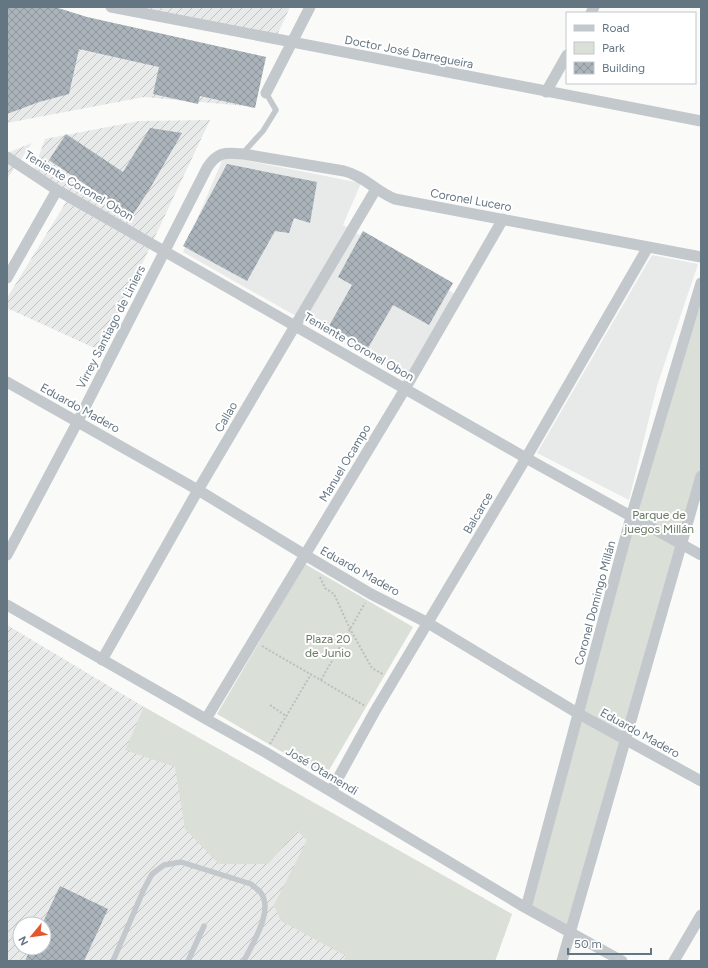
<svg xmlns="http://www.w3.org/2000/svg" width="708" height="968" font-family="Figtree,sans-serif">
<style>
.built{fill:#e8e9e9}
.industrial{fill:url(#industrial-furrows);fill-rule:evenodd}
.green{fill:#dadfd7}
.building{fill:url(#building-cross-hatch)}
.lines{fill:none;stroke-linecap:round;stroke-linejoin:round}
.path{stroke:#bbbfc2;stroke-width:2;stroke-dasharray:2 2;stroke-linecap:butt}
.lane{stroke:#c3c8cc;stroke-width:5.5}
.street{stroke:#c3c8cc;stroke-width:11}
.labels{text-anchor:middle;dominant-baseline:central;stroke-width:4;stroke-linejoin:round;paint-order:stroke}
.street-label{font-size:12px;fill:#657683;stroke:#fff}
.park-label{font-size:12px;fill:#687a64;stroke:#fff}
</style>
<defs>
<pattern id="industrial-furrows" width="10" height="10" patternUnits="userSpaceOnUse"><rect width="10" height="10" fill="#e8e9e9"/><path d="M-1 1l2-2M0 10L10 0M9 11l2-2" fill="none" stroke="#c0c1c2"/></pattern>
<pattern id="building-cross-hatch" width="8" height="8" patternUnits="userSpaceOnUse"><rect width="8" height="8" fill="#aab3b9"/><path d="M0 0l8 8M0 8l8-8" fill="none" stroke="#8e969c"/></pattern>
</defs>
<rect width="100%" height="100%" fill="#fafaf8"/>
<!-- built -->
<path class="built" d="M224 156 361 183 343 225 455 294 407 379 183 252Z
M652 255 698 264 657 386 629 500 537 453Z"/>
<!-- industrial -->
<path class="industrial" d="M7 7 262 61 246 106 144 97 7 123Z
M101 7H290L273 44Z
M210 120 101 351 7 308V298L68 199 33 172 45 139 139 121Z
M32 143 7 179V153Z
M7 625 144 707 512 914 495 961H7ZM20 924H44V948H20Z"/>
<!-- green -->
<path class="green" d="M701 283V476L570 931 526 908Z
M305 564 413 627 325 777 217 714Z
M144 707 512 914 495 961H344L346 956 281 921 274 905 307 840 297 831 268 864H219L185 829 175 767 125 750Z"/>
<!-- building -->
<path class="building" d="M7 7H55L87 17 266 57 255 108 200 96 198 104 153 94 159 67 79 49 69 94 39 102 7 114Z
M150 128 182 133 149 190 132 216 49 160 66 134 123 172Z
M227 164 317 182 310 223 294 218 289 233 275 231 247 281 183 246Z
M363 231 453 283 429 325 393 305 368 348 329 326 352 285 338 277Z
M60 886 108 909 84 961H25L31 948H44V920Z"/>
<g class="lines">
<!-- path -->
<path class="path" d="M320 577 325 588 334 594 350 629 372 668 384 675
M262 646 365 706
M321 680 365 603
M270 705 286 716
M270 744 311 674"/>
<!-- lane -->
<path class="lane" d="M243 153 263 131 276 110 266 93
M113 961 144 889 152 874 164 865 181 862 251 884C254 887 259 890 261 893 274 911 252 944 244 961
M188 961 204 926"/>
<!-- street -->
<path class="street" d="M111 7 701 121
M591 13 594 7
M546 92 567 55
M266 93 310 7
M7 157 57 190 164 251 526 458 701 555
M7 278 57 190
M7 382 198 490 305 555 371 594 428 623 579 714 701 781
M7 555 78 421 207 168C217 152 225 152 243 154L344 171C364 176 377 192 395 199L701 257
M7 605 206 719 265 752 526 908 622 961
M102 660 198 490 376 189
M206 719 405 389 503 219
M331 791 375 711 526 458 648 247
M526 908 631 517 701 283
M562 961 701 476
M674 961 701 915"/>
</g>
<g class="labels">
<!-- street labels -->
<g class="street-label">
<text transform="translate(409 52) rotate(11)">Doctor José Darregueira</text>
<text transform="translate(79 186) rotate(31)">Teniente Coronel Obon</text>
<text transform="translate(471 200) rotate(10)">Coronel Lucero</text>
<text transform="translate(111 327) rotate(-63)">Virrey Santiago de Liniers</text>
<text transform="translate(359 347) rotate(30)">Teniente Coronel Obon</text>
<text transform="translate(80 408) rotate(29)">Eduardo Madero</text>
<text transform="translate(226 417) rotate(-60)">Callao</text>
<text transform="translate(345 463) rotate(-59)">Manuel Ocampo</text>
<text transform="translate(478 513) rotate(-59)">Balcarce</text>
<text transform="translate(360 571) rotate(29)">Eduardo Madero</text>
<text transform="translate(595 603) rotate(-75)">Coronel Domingo Millán</text>
<text transform="translate(640 733) rotate(29)">Eduardo Madero</text>
<text transform="translate(322 771) rotate(31)">José Otamendi</text>
</g>
<!-- park labels -->
<g class="park-label">
<text x="659" y="515">Parque de<tspan x="659" dy="14">juegos Millán</tspan></text>
<text x="328" y="639">Plaza 20<tspan x="328" dy="14">de Junio</tspan></text>
</g>
</g>
<!-- border -->
<rect width="708" height="968" fill="none" stroke="#657683" stroke-width="16"/>
<!-- legend -->
<rect x="566" y="12" width="130" height="72" fill="#ffffff" stroke="#c1c8cd"/>
<rect x="574" y="25" width="20" height="6" fill="#c3c8cc" stroke="#c1c8cd"/>
<text x="602" y="32" font-size="12" fill="#657683">Road</text>
<rect x="574" y="42" width="20" height="12" fill="#dadfd7" stroke="#c1c8cd"/>
<text x="602" y="52" font-size="12" fill="#657683">Park</text>
<rect x="574" y="62" width="20" height="12" fill="url(#building-cross-hatch)" stroke="#c1c8cd"/>
<text x="602" y="72" font-size="12" fill="#657683">Building</text>
<!-- north arrow -->
<g transform="translate(32 936) rotate(241)"><circle r="19" fill="#ffffff" stroke="#c1c8cd"/>
<path d="M0-3L7 15L0 10L-7 15Z" fill="#e4572e"/>
<text y="-6" font-size="11" font-weight="bold" text-anchor="middle" fill="#657683">N</text>
</g>
<!-- scale -->
<path d="M568 948v6h83v-6" fill="none" stroke="#657683" stroke-width="2"/>
<text x="574" y="948" font-size="12" fill="#657683" stroke="#ffffff" stroke-width="3" paint-order="stroke">50 m</text>
</svg>
